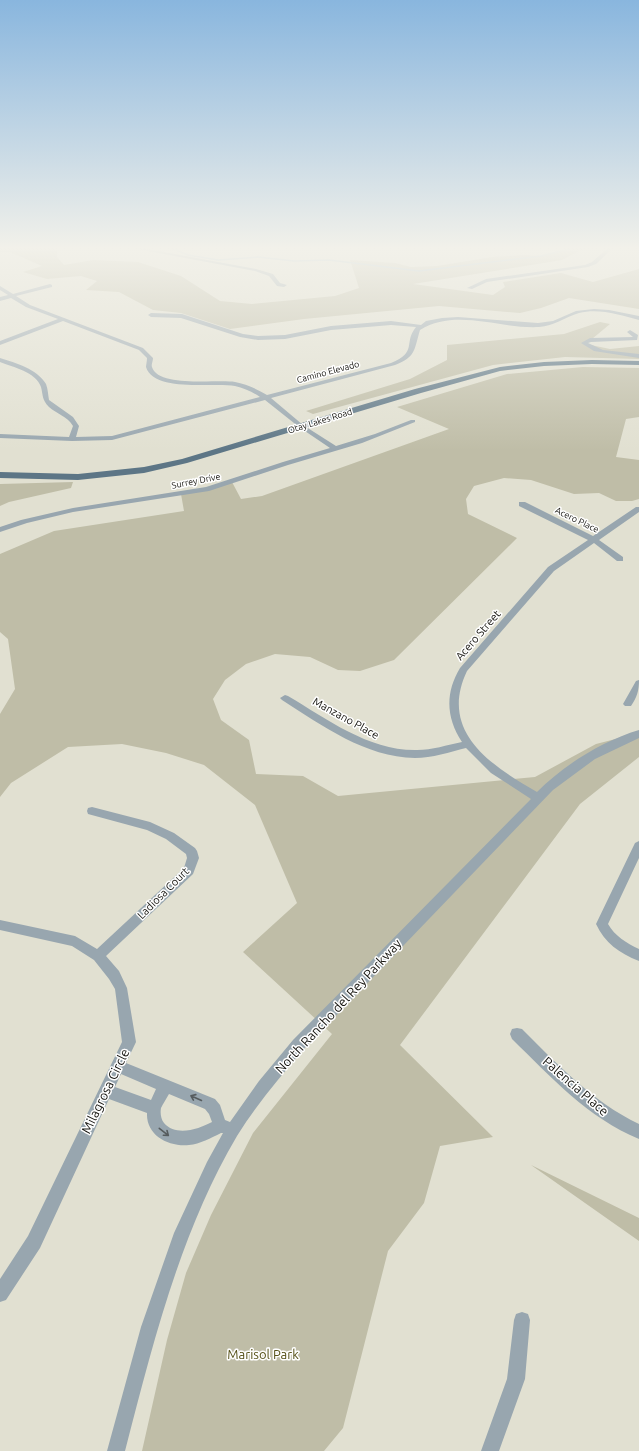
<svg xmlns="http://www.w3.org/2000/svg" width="639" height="1451" font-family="Ubuntu,sans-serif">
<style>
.green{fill:#bfbda7}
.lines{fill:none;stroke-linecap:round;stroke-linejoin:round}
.stream{stroke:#9ab9ce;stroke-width:1.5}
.minor{fill:#98a6af;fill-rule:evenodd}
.major{fill:#5d7686;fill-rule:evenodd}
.oneway{stroke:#565c5e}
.labels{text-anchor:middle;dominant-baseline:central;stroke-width:3;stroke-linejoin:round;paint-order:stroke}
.far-street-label{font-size:9px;fill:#14130e;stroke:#fff}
.street-label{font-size:11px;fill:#14130e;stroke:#fff}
.near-street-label{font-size:13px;fill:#14130e;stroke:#fff}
.near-park-label{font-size:13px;fill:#555017;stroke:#fff}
</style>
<rect width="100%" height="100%" fill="#e1e0d1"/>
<!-- green -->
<path class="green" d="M0 248H57V257L64 265 93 260 138 262 181 276 220 301 252 304 335 296 359 288 350 260 395 263 411 267 437 266 492 257 524 255 542 256 570 248H599L581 250 562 260 413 284 493 295 505 287 503 282 561 273 593 282 639 269V309L569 298 541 308 520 313 439 306 304 319 230 329 181 313 153 310 119 292 86 290 97 281 81 276 47 279 23 272 42 266 10 252H0Z
M600 322 610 324 586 344 610 349 639 346V359L565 357 493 365 313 414 306 411 410 379 447 360V345L564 334Z
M583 367 639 368V417L626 419 616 457 639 460V499L632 501H616L599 493 574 494 531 480 504 478 474 486 466 499 468 514 517 538 394 660 360 671 338 670 310 657 275 654 246 664 225 680 213 699 221 720 249 740 256 774 303 776 338 796 535 777 596 744 639 733V757L580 804 400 1045 493 1137 440 1146 424 1203 388 1251 343 1428 324 1451H142L167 1340 186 1273 211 1215 253 1133 332 1034 243 952 297 903 255 805 204 765 166 753 122 744 68 747 11 783 0 797V714L15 689 8 639 0 632V554L54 531 184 511 181 494 232 482 241 499 262 496 449 429 397 407 507 374Z
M73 482 71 488 9 502 0 506V484Z
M531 1165 639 1218V1241Z"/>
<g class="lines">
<!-- stream -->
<path class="stream" d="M166 248 174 249 188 255 218 260 258 257 294 261 329 260 419 271 541 256 573 248"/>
<!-- minor -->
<path class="minor" d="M132 248H142L256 269 273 274 280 283 287 285 284 287 277 286 269 276 255 271Z
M608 248H613L596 264 588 267 487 282 472 289 467 288 486 279 585 265 592 262Z
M50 284 52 285V287L16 296 30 305 143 348 153 358C153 361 151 365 152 367 158 388 218 379 235 382 246 384 257 389 267 395L391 363C418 352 403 343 416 327L391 325 331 330 285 339 258 340 240 337 181 318 151 317 148 315 151 313 182 314 243 334 258 336 285 335 331 326 391 321 421 325 426 321 442 318 458 317 538 323 553 321 576 311 594 309 609 310 639 316V320C620 315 599 308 579 313 565 317 554 326 539 327 499 329 456 308 420 330 414 350 416 357 395 365L271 398 303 425 336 446 375 434 411 420H415V422L362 443 288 465 209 491 73 512 27 523 0 532V527L21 520 73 508 206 487 283 462 330 448 299 427 265 400 112 440 72 441 0 438V434L69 437 73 426C67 416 57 414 49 407 42 400 43 395 41 387 36 372 13 367 0 362V358C16 363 37 369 46 384 48 389 48 395 49 400L73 417 79 426 76 437 112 436 260 397C253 392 244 388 235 386 215 382 154 393 146 367 146 365 147 361 147 358L139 350 63 321 0 345V341L58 319 26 307 11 298 0 301V297L8 295 0 290V286L13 294Z
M630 330 638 335 637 340 591 342 588 343 603 350 639 354V358L594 351 581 343 590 338 633 337 627 332Z
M519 502H525L593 536 636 507H639V512L599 540 623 557V561H617L594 543 554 571 467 671C438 732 492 766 537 792 564 765 602 741 639 730V738L595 759 553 790 303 1050C280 1077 256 1105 237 1136 180 1233 153 1343 125 1451H107L141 1327 174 1233 207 1162 223 1133H221C211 1138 200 1144 189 1145 168 1147 146 1135 147 1113L109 1099 40 1248 6 1300 0 1302V1279L28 1236 122 1042 115 989 109 979 94 960 72 946 0 930V920L75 936 97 949 184 868 187 858 186 854 166 839 147 830 88 814 87 811 88 808 92 807 150 822 174 833 195 848 197 851 199 858 193 874 106 956 119 971 127 988 136 1042 126 1063 215 1099 220 1105 225 1120 230 1122 259 1081 293 1040 531 799 491 773 466 748C450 752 432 758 415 758 365 757 323 726 282 700L280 698 285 695 288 696C327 719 369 751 417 750 432 750 447 745 462 742 446 718 445 693 460 668L548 567 588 540 519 506ZM121 1074 156 1089 151 1100 115 1087ZM169 1094 205 1109 209 1114 212 1122C199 1129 176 1137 164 1123 161 1119 160 1113 161 1108 163 1104 166 1099 169 1094Z
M639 680C639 691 637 697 631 706H625L623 704 636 681Z
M639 841V858L608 924C615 936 626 943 639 949V961C619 953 605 943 596 924L635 843Z
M517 1028 522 1029C558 1065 593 1102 639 1124V1139C588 1118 551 1077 512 1039L510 1034 512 1029Z
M522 1312 528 1314 530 1320 525 1379 499 1451H481L507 1379 514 1320 516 1314Z"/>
<!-- major -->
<path class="major" d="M592 360 639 361V365L592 364 544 366 500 371 421 393 187 463 144 473 78 480 0 478V472L78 474 144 467 182 459 415 389 500 367 544 362Z"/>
</g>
<!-- one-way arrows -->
<defs><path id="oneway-shaft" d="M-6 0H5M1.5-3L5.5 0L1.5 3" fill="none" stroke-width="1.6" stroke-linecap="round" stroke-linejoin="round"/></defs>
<g class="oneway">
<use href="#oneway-shaft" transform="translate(196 1098) rotate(-156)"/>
<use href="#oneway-shaft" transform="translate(164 1132) rotate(38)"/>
</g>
<!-- sky -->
<linearGradient id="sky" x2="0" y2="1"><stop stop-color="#89b6de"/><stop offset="0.55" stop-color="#f2f1ea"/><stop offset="1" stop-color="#f2f1ea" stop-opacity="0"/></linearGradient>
<rect width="639" height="451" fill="url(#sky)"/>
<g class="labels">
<!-- far-street labels -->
<g class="far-street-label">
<text transform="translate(328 372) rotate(-15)">Camino Elevado</text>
<text transform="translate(320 421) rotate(-17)">Otay Lakes Road</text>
<text transform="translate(196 481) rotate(-11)">Surrey Drive</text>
<text transform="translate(577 520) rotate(26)">Acero Place</text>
</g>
<!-- street labels -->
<g class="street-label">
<text transform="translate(478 635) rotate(-49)">Acero Street</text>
<text transform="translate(346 718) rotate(29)">Manzano Place</text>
<text transform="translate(163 893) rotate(-45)">Ladiosa Court</text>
</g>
<!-- near-street labels -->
<g class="near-street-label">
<text transform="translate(338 1006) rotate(-47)">North Rancho del Rey Parkway</text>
<text transform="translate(576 1086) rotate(41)">Palencia Place</text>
<text transform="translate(105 1091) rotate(-64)">Milagrosa Circle</text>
</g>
<!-- near-park labels -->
<g class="near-park-label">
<text x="263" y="1354">Marisol Park</text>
</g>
</g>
</svg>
